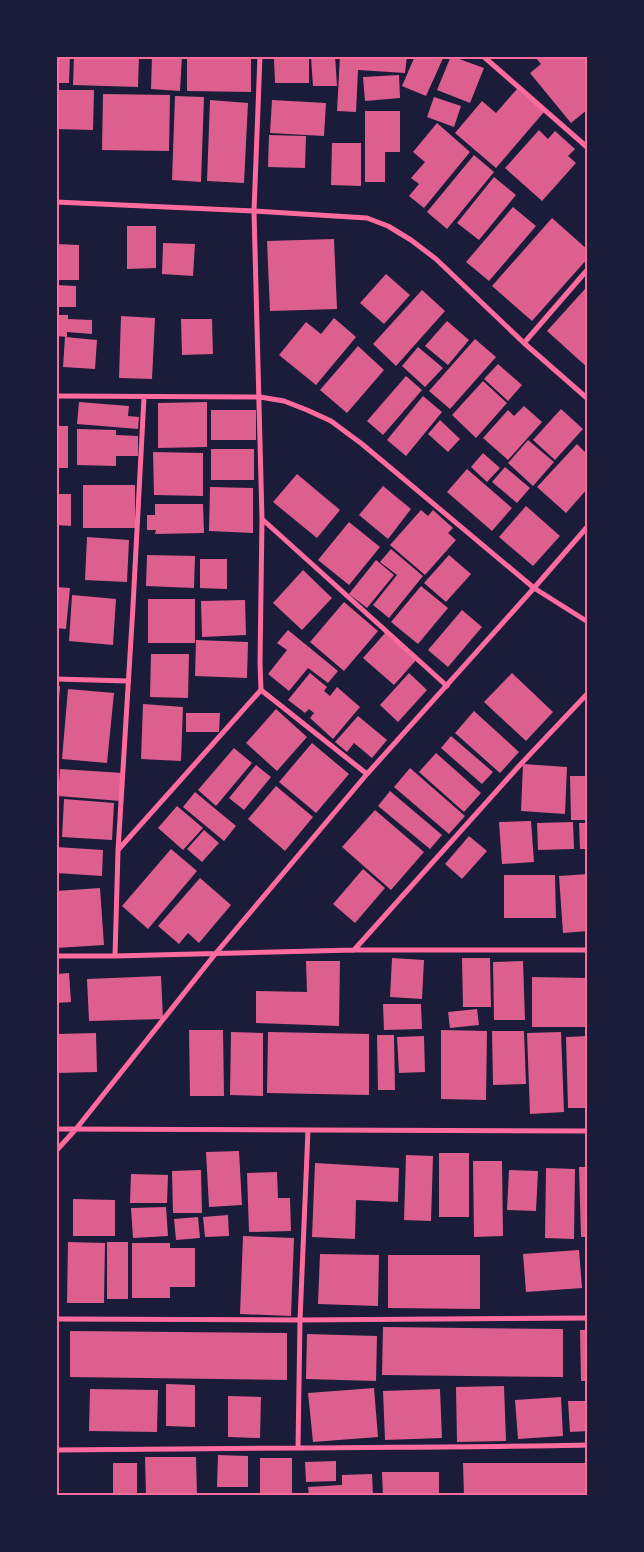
<svg xmlns="http://www.w3.org/2000/svg" width="644" height="1552" font-family="Inter,sans-serif">
<style>
.building{fill:#dd5f8e}
.lines{fill:none;stroke-linecap:round;stroke-linejoin:round}
.minor{stroke:#ff6b9d;stroke-width:5}
.neatline{fill:none;stroke:#ff6b9d;stroke-width:2}
</style>
<rect width="100%" height="100%" fill="#1b1b3a"/>
<!-- building -->
<path class="building" d="M56 56H70L69 83H56Z
M74 56H139L138 87 73 85Z
M152 56H182L180 91 151 89Z
M187 56H251V92L187 91Z
M335 56 337 86H313L311 57Z
M340 56H407L405 73 358 70 356 112 337 111Z
M415 56H444L426 96 402 86Z
M451 56 484 68 470 103 437 90Z
M538 56H584L588 61V109L571 123 530 73 541 64 536 58Z
M274 59H309V83H275Z
M399 75 400 98 365 101 363 77Z
M517 89 544 112 496 168 455 133 482 101 496 113Z
M56 90H94L93 130 56 129Z
M103 94 170 95 169 151 102 150Z
M175 96 204 97 201 182 172 180Z
M434 97 461 106 454 127 427 117Z
M210 100 248 103 244 183 207 181Z
M272 100 326 103 324 136 270 133Z
M365 111H400V152H385V182H365Z
M437 123 470 152 424 208 409 196 419 184 411 178 425 162 413 152Z
M539 130 548 139 555 131 575 149 568 156 576 163 542 201 505 168Z
M269 135 306 136 305 168 268 167Z
M332 143H361V186L331 185Z
M474 155 494 172 447 229 427 212Z
M494 177 516 195 479 240 457 223Z
M513 207 536 226 489 281 466 262Z
M552 218 588 250V258L532 321 492 286Z
M127 226H156V268L127 269Z
M334 239 337 309 270 311 267 241Z
M163 243 195 244 193 276 162 274Z
M56 244 79 245V280H56Z
M386 274 410 295 384 324 360 303Z
M56 285 76 286V307H56Z
M585 289 588 292V368L547 331Z
M422 290 445 311 396 366 373 344Z
M56 315H68V319L92 320V334L67 332V337L56 336Z
M121 316 155 318 152 379 119 378Z
M334 318 356 337 316 385 279 355 306 322 321 334Z
M181 319H212L213 354 182 355Z
M447 321 469 340 448 365 425 346Z
M65 337 97 340 95 369 63 367Z
M475 339 496 357 450 409 429 391Z
M358 346 384 370 347 413 320 390Z
M418 347 443 368 425 387 402 366Z
M498 364 522 385 508 401 484 379Z
M406 376 422 390 383 435 367 421Z
M483 381 507 403 476 438 452 415Z
M423 396 442 412 406 456 387 440Z
M79 402 129 406 128 416 139 417 138 429 77 424Z
M207 402V447L158 448V403Z
M524 406 542 422 508 460 483 438 508 410 514 416Z
M561 409 583 429 555 460 533 440Z
M211 410H256V440H211Z
M440 420 460 439 448 452 428 434Z
M56 426H68V468H56Z
M77 429 116 430V435L138 436V456H116V466L77 465Z
M528 440 554 462 533 486 508 463Z
M577 444 588 455V488L566 513 537 487Z
M211 449H254V480H211Z
M153 452 203 453V496L154 495Z
M483 453 500 468 487 482 471 467Z
M505 467 530 488 517 503 492 482Z
M467 469 512 508 492 531 447 492Z
M297 474 340 510 317 538 273 502Z
M83 485H135V528H83Z
M383 486 411 509 388 539 359 515Z
M210 487 253 488V533L209 531Z
M56 494H71V526L56 525Z
M155 504H203L204 533 155 534 156 530H147V515H155Z
M526 506 560 536 533 566 499 537Z
M421 510 428 516 433 510 453 528 448 533 456 540 425 575 390 545Z
M349 522 380 547 349 585 318 560Z
M87 537 129 540 127 582 85 580Z
M391 549 423 576 389 618 373 605 397 575 380 562Z
M147 555 195 556 194 588 146 586Z
M449 555 471 574 446 602 424 583Z
M200 559H227V589L200 588Z
M376 560 394 575 367 608 349 594Z
M303 570 332 598 302 630 273 603Z
M421 586 448 608 418 644 391 622Z
M56 587 70 588 66 629 56 628Z
M72 595 116 599 113 645 69 641Z
M148 599H195V643H148Z
M245 600 246 635 202 637 201 601Z
M344 602 378 631 344 671 310 642Z
M462 610 482 627 448 667 428 650Z
M288 630 338 671 328 683 308 668 289 691 268 674 287 650 277 643Z
M386 632 417 659 394 685 363 658Z
M196 640 248 642 247 678 195 676Z
M151 654H189L188 698 150 697Z
M310 673 327 687 324 691 330 696 337 687 360 707 333 739 310 718 314 713 309 709 305 713 288 700Z
M409 673 427 690 398 722 380 705Z
M512 673 553 712 526 741 484 702Z
M56 686H60L58 713H56Z
M68 689 114 693 107 763 62 759Z
M143 704 183 707 181 761 141 759Z
M276 709 307 737 277 771 246 743Z
M474 711 519 752 500 773 455 733Z
M186 713H220L219 732H186Z
M358 716 387 740 372 758 354 743 347 752 335 742Z
M451 736 493 772 482 784 441 748Z
M312 743 349 774 316 813 279 782Z
M234 748 252 763 216 806 198 790Z
M436 753 481 793 464 812 419 772Z
M523 764 567 767 565 814 521 811Z
M256 765 271 777 244 810 229 798Z
M410 768 465 816 449 834 394 787Z
M60 769 123 773 121 801 58 796Z
M570 776H588V820H571Z
M276 786 313 817 285 851 248 819Z
M390 791 442 835 430 849 378 806Z
M195 792 236 826 224 841 183 807Z
M64 799 114 803 112 840 62 837Z
M177 806 203 828 183 850 158 828Z
M375 810 424 852 391 890 342 847Z
M531 821 534 862 502 864 499 822Z
M573 822 574 849 538 850 537 823Z
M579 823H588V849H580Z
M204 830 219 843 202 862 187 849Z
M469 836 487 851 462 879 445 864Z
M56 847 103 850 102 876 56 873Z
M171 849 197 871 148 929 122 906Z
M363 869 385 888 355 923 333 904Z
M588 874V931L563 933 559 876Z
M504 875H555L556 918H504Z
M200 878 231 905 199 943 188 933 179 944 158 926Z
M100 888 104 945 56 948V891Z
M392 958 424 960 422 999 390 997Z
M462 958H490L491 1007H463Z
M306 961H340L339 1026 256 1023V991L307 992Z
M523 961 525 1020H494L493 962Z
M69 973 71 1002 56 1003V974Z
M161 976 163 1019 89 1021 87 979Z
M532 977 588 978V1027H532Z
M383 1004H421L422 1029 384 1030Z
M477 1009 479 1025 450 1028 448 1012Z
M189 1030H223L224 1096H190Z
M441 1030 487 1031 486 1100 441 1099Z
M492 1031H524L526 1084 493 1085Z
M231 1032 263 1033V1096L230 1095Z
M268 1032 369 1034V1095L267 1093Z
M561 1032 564 1112 530 1114 527 1033Z
M96 1033 97 1072 56 1073V1034Z
M377 1035H394L395 1090H378Z
M424 1036 425 1072 399 1073 397 1037Z
M588 1036V1108H568L566 1037Z
M239 1151 242 1205 209 1207 206 1152Z
M439 1153H469V1217H439Z
M406 1155 433 1156 431 1221 404 1220Z
M473 1161H502L503 1236 474 1237Z
M315 1163 399 1168 398 1202 356 1200 355 1239 312 1237Z
M579 1167H588V1237H581Z
M546 1168 575 1169 574 1239 545 1238Z
M201 1170 202 1213H173L172 1171Z
M509 1170 538 1171 536 1211 507 1210Z
M277 1172 278 1198H290L291 1231 249 1232 247 1173Z
M131 1174 168 1175 167 1203H130Z
M73 1199 115 1200V1236H73Z
M166 1207 168 1236 133 1238 131 1208Z
M228 1215 229 1236 205 1237 203 1217Z
M198 1217 200 1238 176 1240 174 1219Z
M243 1236 294 1238 291 1316 240 1314Z
M68 1242 105 1243 104 1303H67Z
M107 1242H128V1299H107Z
M132 1243H170V1248H195V1287H170V1298H132Z
M579 1250 582 1288 526 1292 523 1254Z
M320 1254 379 1255 378 1306 318 1304Z
M388 1255H480V1309L388 1308Z
M383 1327 563 1329V1377L382 1375Z
M580 1330H588V1381H581Z
M70 1331 287 1333V1380L70 1377Z
M307 1334 377 1336 376 1381 306 1379Z
M166 1384 195 1385V1427L166 1426Z
M504 1386 506 1441 457 1442 456 1387Z
M374 1388 378 1437 313 1442 308 1393Z
M90 1389 158 1390 157 1432 89 1431Z
M440 1389 442 1438 385 1440 383 1391Z
M228 1396 261 1397 260 1438 228 1437Z
M561 1397 563 1436 518 1439 515 1400Z
M568 1401H588V1431L570 1432Z
M218 1455 248 1456V1487H217Z
M145 1457H196L197 1496H146Z
M260 1458H292V1496H260Z
M336 1461V1481L306 1482 305 1462Z
M113 1463H137V1496H113Z
M463 1463H588V1496H464Z
M382 1472H439V1496H383Z
M372 1474 373 1496H309L308 1487 342 1485V1475Z"/>
<g class="lines">
<!-- minor -->
<path class="minor" d="M260 56 254 211 262 519 260 663 261 690 367 774
M483 56 588 148
M56 202 254 211 367 218 388 226 411 240 436 259 524 343 588 399
M524 343 588 269
M56 396 260 397 284 401 307 410 331 421 362 444 534 588 588 622
M262 519 447 686
M56 679 128 681
M118 850 261 690
M354 950 519 766 588 693
M56 956H115L354 950H588
M115 956 118 851 133 606 144 397
M56 1129 588 1131
M56 1151 76 1129 216 953 367 774 534 588 588 526
M56 1319 300 1320 588 1318
M298 1448 300 1320 308 1130
M56 1450C137 1450 218 1448 299 1448 395 1447 492 1447 588 1445"/>
</g>
<!-- border -->
<rect width="644" height="1552" fill="none" stroke="#1b1b3a" stroke-width="115"/>
<rect x="58" y="58" width="528" height="1436" class="neatline"/>
</svg>
